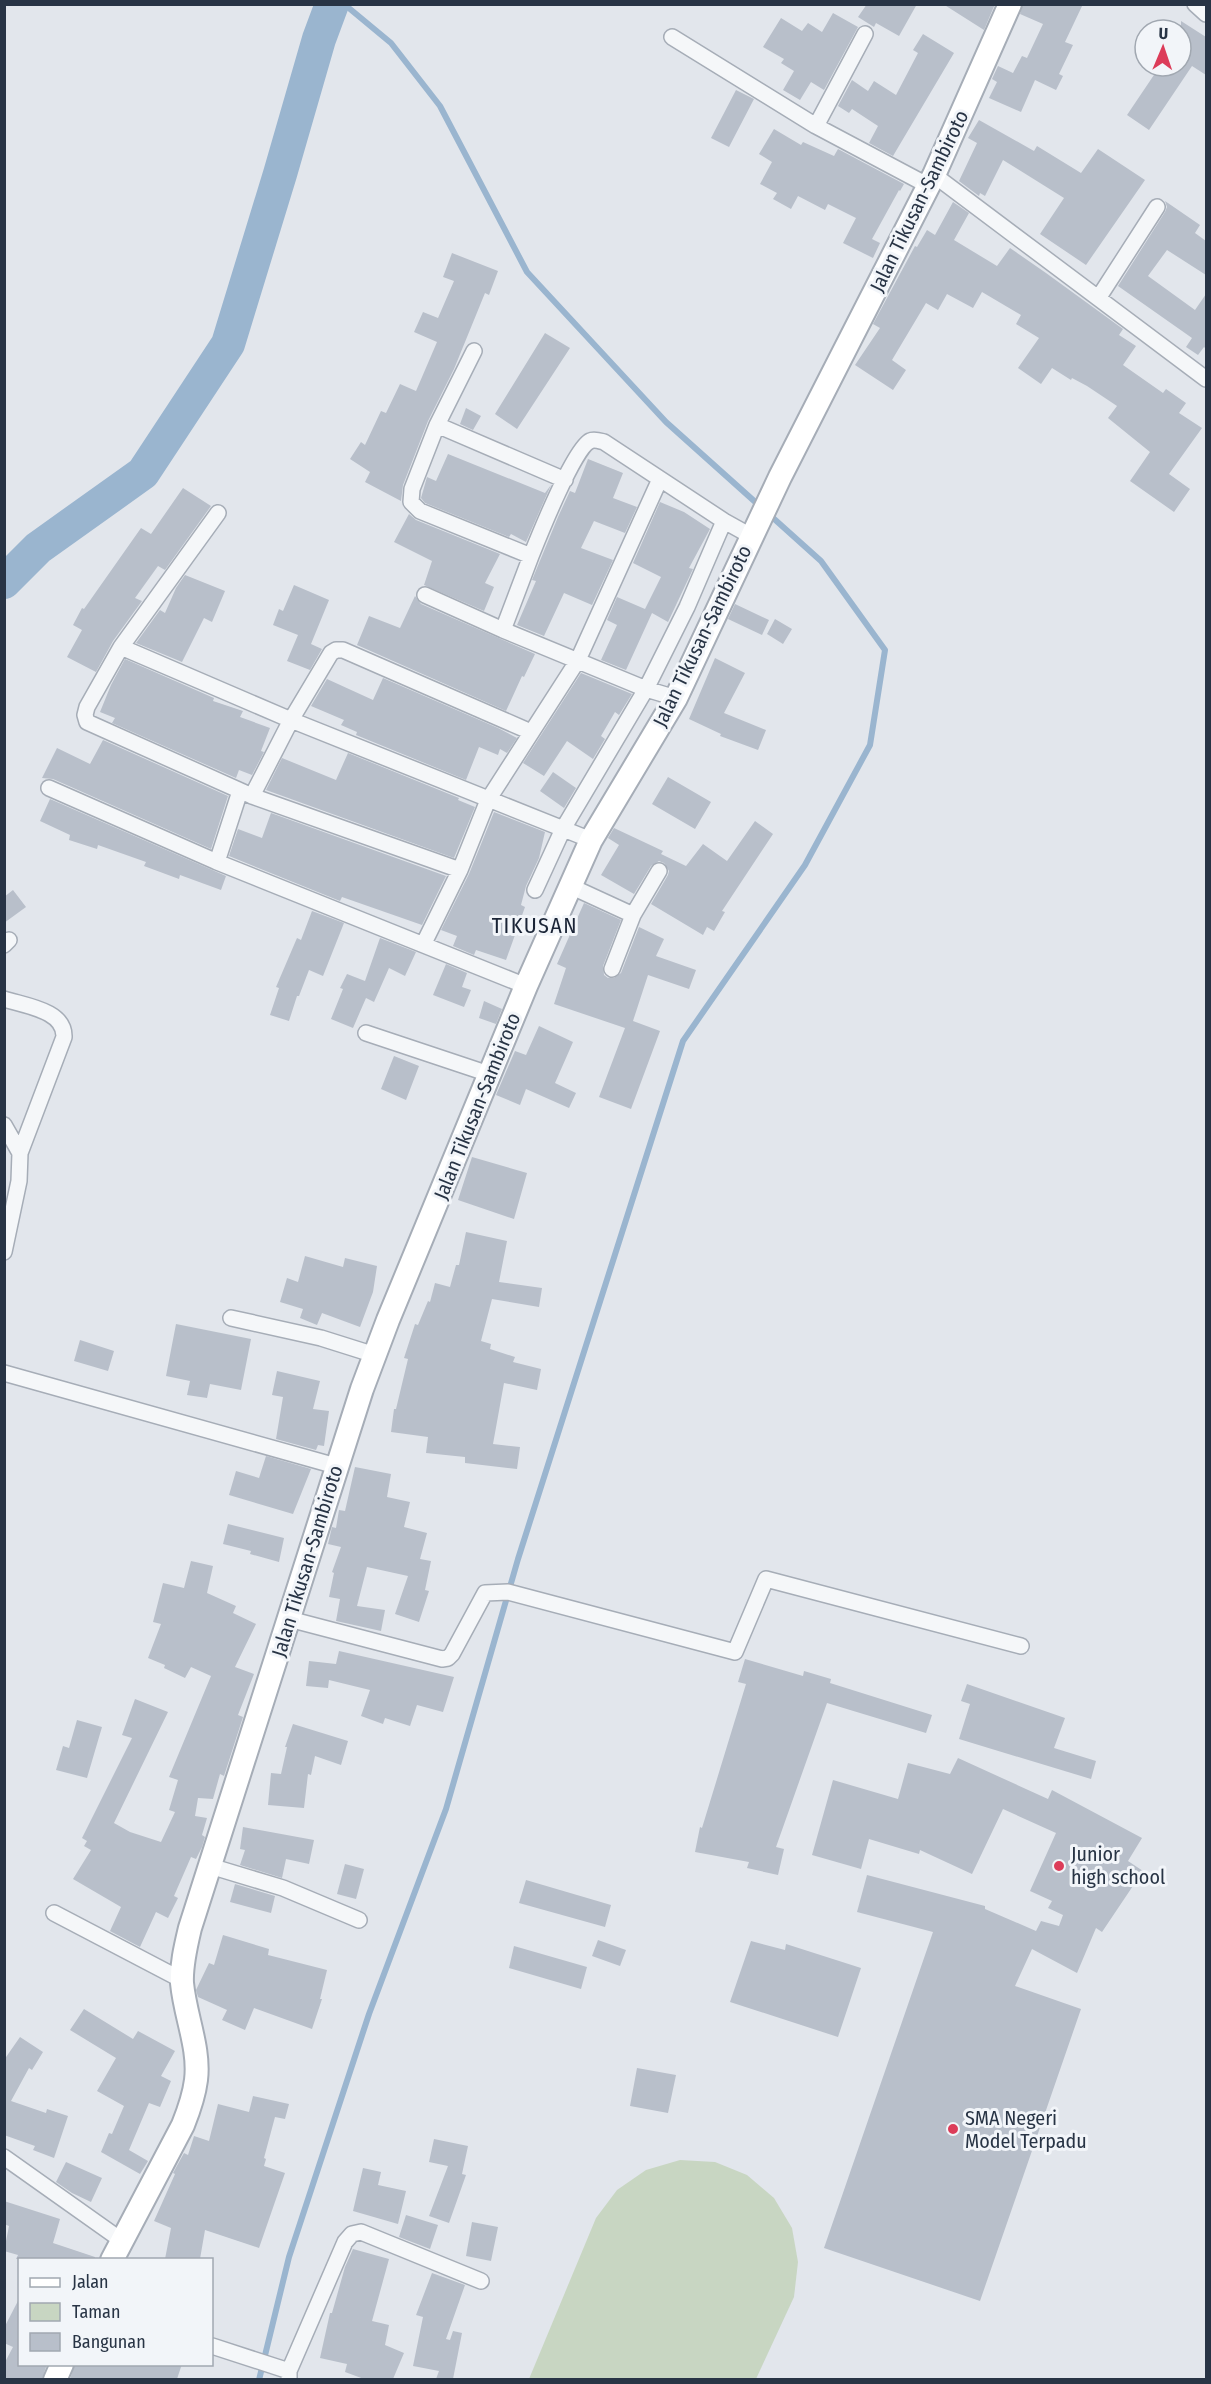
<svg xmlns="http://www.w3.org/2000/svg" width="1211" height="2384" font-family="'Fira Sans Condensed',sans-serif">
<style>
.green{fill:#c8d6c2}
.lines{fill:none;stroke-linecap:round;stroke-linejoin:round}
.stream{stroke:#9ab5cf;stroke-width:6}
.river{stroke:#9ab5cf;stroke-width:34}
.building{fill:#b8bfca}
.street-casing{stroke:#a6adb7;stroke-width:18}
.secondary-casing{stroke:#a6adb7;stroke-width:26}
.street{stroke:#f5f7f9;stroke-width:15}
.secondary{stroke:#fff;stroke-width:22}
.poi-dot{fill:#dc3c59;stroke:#f2f5f9;stroke-width:2}
.labels{text-anchor:middle;dominant-baseline:central;stroke-width:6;stroke-linejoin:round;paint-order:stroke}
.street-label{font-size:20px;fill:#283445;stroke:#f2f5f9}
.poi-label{font-size:20px;fill:#283445;stroke:#f2f5f9;text-anchor:start}
.quarter-label{font-size:22px;letter-spacing:1.5px;fill:#1a2436;stroke:#f2f5f9}
</style>
<rect width="100%" height="100%" fill="#e2e6ec"/>
<!-- green -->
<path class="green" d="M680 2160 715 2162 747 2175 774 2198 792 2228 798 2262 794 2297 756 2379H529L596 2218 617 2190 646 2170Z"/>
<g class="lines">
<!-- stream -->
<path class="stream" d="M259 2380 289 2257 369 2014 446 1809 518 1559 683 1041 805 865 870 745 885 650 821 561 666 422 527 272 440 106 391 43 344 4"/>
<!-- river -->
<path class="river" d="M4 582 38 548 143 473 228 344 280 174 319 39 332 4"/>
</g>
<!-- building -->
<path class="building" d="M867 4H917L899 36 876 23 874 27 858 17Z
M943 4H995L984 30Z
M1023 4H1083L1065 42 1073 45 1059 74 1063 76 1056 90 1035 80 1021 112 989 98 997 82 992 79 998 66 1013 73 1022 56 1027 58 1043 24 1020 14Z
M833 13 858 27 824 90 811 82 800 100 783 90 794 71 781 63 784 59 763 47 781 18 802 31 808 23 822 32Z
M1181 21 1206 37V75L1192 66 1149 130 1127 115 1160 66H1181Z
M923 34 954 53 893 156 869 143 878 126 852 109 849 113 838 106 852 80 868 91 874 81 896 95 918 53 913 50Z
M736 90 754 99 729 147 711 138Z
M979 120 1034 151 1037 146 1081 173 1098 149 1145 180 1086 265 1040 234 1064 198 1003 160 985 196 980 193 979 196 959 181 977 143 968 138Z
M774 129 801 145 803 142 834 156 838 149 904 184 900 191 899 190 872 239 880 243 873 258 843 243 856 218 828 204 825 210 798 196 791 209 773 199 777 193 760 184 772 162 759 154Z
M1165 201 1200 225 1195 233 1206 241V275L1167 250 1148 276 1195 310 1206 294V349L1204 347 1198 355 1186 347 1192 338 1118 286 1165 212 1167 207Z
M953 202 969 213 954 240 997 266 1010 248 1046 273 1123 329 1119 335 1136 346 1123 365 1163 393 1166 389 1186 403 1179 413 1202 428 1169 474 1190 489 1174 512 1130 481 1150 452 1108 418 1117 406 1087 386 1072 378 1071 380 1052 368 1041 384 1018 368 1039 338 1016 324 1021 315 982 292 973 308 947 294 938 310 926 303 892 360 906 370 893 390 855 365 880 328 873 324 915 246 917 247 927 230 935 235Z
M452 253 498 271 489 295 485 293 454 369 428 421 403 485 401 501 365 482 370 472 350 459 361 442 365 445 381 411 386 413 400 384 416 391 437 342 414 332 423 312 438 318 454 281 443 277Z
M545 333 570 348 517 429 495 414Z
M466 408 481 416 473 430 460 424Z
M448 454 545 493 551 485 526 542 511 534 509 537 425 503 421 498 427 477 436 481Z
M588 459 623 473 613 498 637 507 625 533 594 521 581 548 613 560 592 605 564 593 544 636 517 625 536 581 532 580 558 517 570 491 575 493Z
M183 488 211 506 165 570 158 566 135 598 142 601 113 641 96 672 67 657 82 630 73 625 82 608 84 609 141 528 151 534Z
M660 502 684 512 710 529 689 568 693 569 668 622 652 613 626 670 601 660 617 625 607 620 617 597 645 609 661 577 633 563Z
M409 514 416 520 500 554 485 583 494 587 484 611 424 585 432 561 394 542Z
M185 575 225 591 212 622 204 618 182 662 136 643 160 610 165 613 176 588Z
M294 585 329 600 311 644 322 649 310 670 287 661 298 635 273 625 279 609 283 611Z
M415 596 421 604 535 654 524 677 522 676 506 711 357 645 369 616 400 628Z
M735 604 769 620 762 635 728 619Z
M775 619 792 629 783 644 767 634Z
M715 658 745 673 724 713 766 730 758 750 720 736 721 734 689 719Z
M125 659 214 698 213 701 243 711 240 717 270 728 261 751 264 752 252 775 239 770 236 778 112 723 115 718 100 712 111 685Z
M581 673 632 694 619 715 615 712 601 736 605 739 593 759 567 741 544 776 523 763Z
M383 678 498 728 517 738 507 753 500 749 498 755 479 747 466 780 356 735 357 732 341 725 344 720 311 706 327 679 373 700Z
M103 740 228 796 211 849 53 779 42 778 57 748 90 764Z
M348 753 459 798 458 800 475 807 454 858 266 790 282 758 336 780Z
M553 772 576 788 564 808 540 791Z
M668 777 711 802 695 829 652 804Z
M50 799 226 876 221 890 180 875 179 879 144 866 146 862 98 845 97 849 69 840 70 835 40 821Z
M494 812 545 832 539 858 526 886 521 905 525 907 506 960 476 950 474 955 453 946 457 936 441 930 469 874Z
M271 813 446 876 422 925 342 897 340 901 229 856 238 829 262 838Z
M755 821 773 834 722 911 725 912 714 931 707 927 703 935 651 904 668 875 669 871 664 863 659 861 651 866 634 894 601 875 619 845 608 838 614 828 663 851 661 854 686 866 703 844 727 861Z
M13 890 26 907 4 923V897Z
M584 903 621 920 603 966 604 975 608 978H614L621 973 639 927 664 939 656 956 696 970 689 989 648 975 633 1021 660 1031 631 1109 599 1097 625 1028 554 1004 566 968 557 964Z
M312 911 344 923 323 976 309 970 299 996H297L289 1021 270 1015 279 988 276 987 297 938 301 940Z
M380 938 416 952 405 976 389 968 374 1002 366 998 353 1028 331 1019 343 989 340 988 347 974 365 981Z
M446 964 467 973 462 987 471 990 464 1007 433 995Z
M484 1001 502 1009 496 1024 479 1018Z
M539 1026 573 1042 555 1083 576 1093 569 1108 526 1089 520 1105 496 1095 515 1051 526 1055Z
M394 1056 419 1066 406 1100 381 1089Z
M472 1157 527 1173 514 1219 458 1200Z
M466 1232 507 1241 499 1282 542 1288 539 1307 492 1299 481 1341 491 1344 490 1349 515 1357 513 1362 541 1369 537 1390 504 1383 493 1444 520 1447 517 1469 465 1463V1457L426 1453 428 1437 391 1432 394 1409H396L408 1359 404 1358 415 1324 418 1325 428 1301 430 1302 435 1283 450 1287 456 1265H459Z
M305 1256 343 1267 345 1258 377 1266 373 1292 360 1327 322 1313 317 1325 300 1318 303 1309 280 1302 287 1278 298 1282Z
M176 1324 251 1339 241 1390 210 1384 207 1398 187 1395 190 1381 166 1376Z
M80 1340 114 1351 108 1371 74 1361Z
M277 1371 320 1381 313 1409 329 1411 324 1446 318 1445 316 1450 276 1439 283 1397 272 1395Z
M266 1456 311 1469 293 1514 229 1495 236 1471 259 1478Z
M355 1467 391 1474 387 1497 410 1502 404 1527 427 1533 420 1559 431 1561 425 1590 429 1591 419 1622 395 1614 408 1576 367 1567 357 1606 385 1610 381 1631 336 1621 340 1599 329 1597 334 1573 332 1572 341 1547 328 1544 332 1527 336 1528 339 1510 345 1511Z
M228 1524 284 1538 279 1562 250 1554 251 1551 223 1544Z
M191 1561 213 1566 207 1593 236 1606 233 1613 256 1624 235 1667 254 1674 238 1715 243 1717 224 1776 220 1774 213 1799 198 1798 195 1816 207 1818 202 1835 205 1837 202 1847 196 1859 191 1857 174 1896 178 1898 168 1918 156 1912 140 1947 110 1931 121 1907 73 1879 91 1850 84 1846 87 1841 82 1838 132 1738 122 1735 135 1699 168 1712 114 1823 130 1832 161 1842 175 1812 169 1810 178 1780 169 1777 211 1676 191 1667 185 1678 164 1668 165 1665 148 1658 161 1624 153 1622 163 1583 184 1588Z
M339 1651 454 1677 443 1712 417 1705 410 1726 385 1718 383 1724 361 1716 370 1690 329 1680 328 1688 306 1686 309 1661 336 1664Z
M745 1659 803 1676 804 1671 831 1679 830 1683 932 1715 926 1733 827 1703 776 1847 784 1849 778 1875 747 1868 749 1862 695 1852 700 1827 702 1828 746 1684 738 1682Z
M967 1684 1065 1718 1054 1748 1096 1761 1091 1779 959 1739 970 1704 961 1701Z
M77 1720 102 1727 87 1778 56 1770 63 1746 69 1748Z
M293 1724 348 1741 341 1765 315 1756 311 1775 308 1774 304 1808 268 1805 271 1773 281 1774 287 1747H285Z
M958 1758 1048 1799 1052 1790 1142 1838 1128 1861 1143 1871 1102 1932 1096 1928 1077 1973 1032 1949 1015 1986 1081 2009 980 2301 824 2248 933 1932 857 1912 867 1875 985 1906V1909L1036 1931 1041 1921 1059 1926 1063 1915 1048 1908 1052 1901 1030 1891 1056 1833 1003 1809 972 1874 920 1850 919 1854 869 1839 861 1869 812 1855 833 1780 898 1799 908 1763 950 1774Z
M243 1827 314 1840 309 1864 286 1859 282 1878 240 1865 245 1850 240 1849Z
M345 1864 364 1869 356 1899 337 1894Z
M526 1880 611 1905 605 1927 519 1903Z
M235 1884 275 1896 271 1913 230 1902Z
M223 1935 269 1949 268 1955 327 1970 320 1999H322L312 2029 254 2008 245 2030 222 2020 227 2010 198 1997 196 1990 209 1963 214 1965Z
M598 1940 626 1950 620 1966 592 1956Z
M751 1941 785 1950 786 1944 861 1968 838 2037 730 2002Z
M514 1946 587 1967 581 1989 509 1968Z
M84 2009 133 2039 138 2031 175 2051 161 2076 171 2081 160 2107 149 2103 129 2150 148 2161 140 2174 101 2152 109 2133 112 2134 124 2106 97 2091 116 2058 70 2030Z
M20 2037 43 2052 32 2070 29 2068 11 2101 46 2113 47 2109 68 2116 54 2158 33 2150 35 2146 4 2135V2060Z
M637 2068 676 2075 668 2113 630 2106Z
M253 2096 289 2104 285 2119 275 2117 264 2158 266 2159 264 2166 285 2173 259 2248 205 2230 200 2259H165L171 2228 154 2221 175 2174 173 2173 184 2153 188 2155 194 2136 209 2141 218 2104 249 2112Z
M434 2139 468 2146 462 2174 466 2175 449 2223 429 2216 448 2166 429 2162Z
M66 2162 102 2178 91 2202 72 2193 56 2182Z
M363 2168 381 2172 378 2185 406 2191 398 2224 353 2211Z
M4 2201 60 2219 53 2243 95 2257V2259H16L18 2255 4 2251 9 2226 4 2224Z
M406 2215 438 2225 430 2249 399 2237Z
M472 2222 498 2227 491 2261 466 2256Z
M353 2249 389 2259 372 2321 389 2325 385 2345 404 2353 393 2379H364L345 2372 347 2364 320 2358 330 2313H332L345 2267Z
M432 2273 465 2285 446 2339 450 2340 453 2331 462 2333 453 2379H436L439 2371 413 2366 423 2317 416 2315Z
M20 2297V2364H47L42 2379H4V2364L13 2347 4 2343V2328Z
M75 2364H182L177 2379H70Z"/>
<g class="lines">
<defs>
<path id="street" d="M1195 4 1206 14
M672 37 816 126 929 186
M816 126 865 34
M934 175 1206 379
M1099 297 1157 207
M437 425 474 351
M565 480 437 425 412 489 411 502 420 511 531 556C539 536 574 448 590 441 594 439 600 441 604 442L724 521 751 536
M218 513 121 647 87 707 85 715 87 722 252 796 460 870
M531 556 503 630 646 689 676 698
M425 595 503 630
M121 647 291 720 252 796
M531 732 343 650H336L331 653 291 720 591 840
M49 788 217 862
M240 791 217 862 526 986
M570 886 633 915
M535 890 563 829 646 689 687 607 724 521
M424 943 460 870 488 800 578 660 660 479
M4 945 9 940
M612 969 633 915 659 871
M4 999C25 1006 65 1010 64 1037L20 1153
M366 1033 489 1074
M4 1125 20 1153 19 1181 4 1252
M231 1318 321 1338 375 1355
M4 1373 336 1466
M289 1619 442 1659 448 1658 452 1654 485 1593 508 1592 735 1652 766 1579 1021 1646
M210 1866 283 1888 359 1920
M54 1913 182 1980
M4 2157 121 2240
M212 2346 289 2371V2380
M289 2371 345 2242 352 2234 361 2232 481 2281"/>
<path id="secondary" d="M112 2260 183 2125C189 2110 194 2096 196 2080 200 2048 185 2016 182 1983 181 1965 186 1945 190 1928L362 1389 388 1320 526 986 591 840 676 698 780 477 934 175 1010 4
M55 2380 62 2364"/>
</defs>
<!-- street casing -->
<use href="#street" class="street-casing"/>
<!-- secondary casing -->
<use href="#secondary" class="secondary-casing"/>
<!-- street -->
<use href="#street" class="street"/>
<!-- secondary -->
<use href="#secondary" class="secondary"/>
</g>
<!-- markers -->
<g class="poi-dot">
<circle cx="1059" cy="1866" r="6"/>
<circle cx="953" cy="2129" r="6"/>
</g>
<g class="labels">
<!-- street labels -->
<g class="street-label">
<text transform="translate(919 201) rotate(-64)">Jalan Tikusan-Sambiroto</text>
<text transform="translate(702 636) rotate(-64)">Jalan Tikusan-Sambiroto</text>
<text transform="translate(477 1106) rotate(-68)">Jalan Tikusan-Sambiroto</text>
<text transform="translate(307 1561) rotate(-73)">Jalan Tikusan-Sambiroto</text>
</g>
<!-- poi labels -->
<g class="poi-label">
<text x="1071" y="1854">Junior<tspan x="1071" dy="23">high school</tspan></text>
<text x="965" y="2118">SMA Negeri<tspan x="965" dy="23">Model Terpadu</tspan></text>
</g>
<!-- quarter labels -->
<g class="quarter-label">
<text x="535" y="925">TIKUSAN</text>
</g>
</g>
<!-- border -->
<rect width="1211" height="2384" fill="none" stroke="#283445" stroke-width="12"/>
<!-- legend -->
<rect x="18" y="2258" width="195" height="108" fill="#f2f5f9" stroke="#a1a8b1" stroke-width="1.5"/>
<rect x="30" y="2278" width="30" height="9" fill="#ffffff" stroke="#a1a8b1" stroke-width="1.5"/>
<text x="72" y="2288" font-size="18" fill="#283445">Jalan</text>
<rect x="30" y="2303" width="30" height="18" fill="#c8d6c2" stroke="#a1a8b1" stroke-width="1.5"/>
<text x="72" y="2318" font-size="18" fill="#283445">Taman</text>
<rect x="30" y="2333" width="30" height="18" fill="#b8bfca" stroke="#a1a8b1" stroke-width="1.5"/>
<text x="72" y="2348" font-size="18" fill="#283445">Bangunan</text>
<!-- north arrow -->
<g transform="translate(1163 48) rotate(2)"><circle r="28" fill="#f2f5f9" stroke="#a1a8b1" stroke-width="1.5"/>
<path d="M0-4.5L10 22L0 15L-10 22Z" fill="#dc3c59"/>
<text y="-9" font-size="16" font-weight="bold" text-anchor="middle" fill="#283445">U</text>
</g>
</svg>
